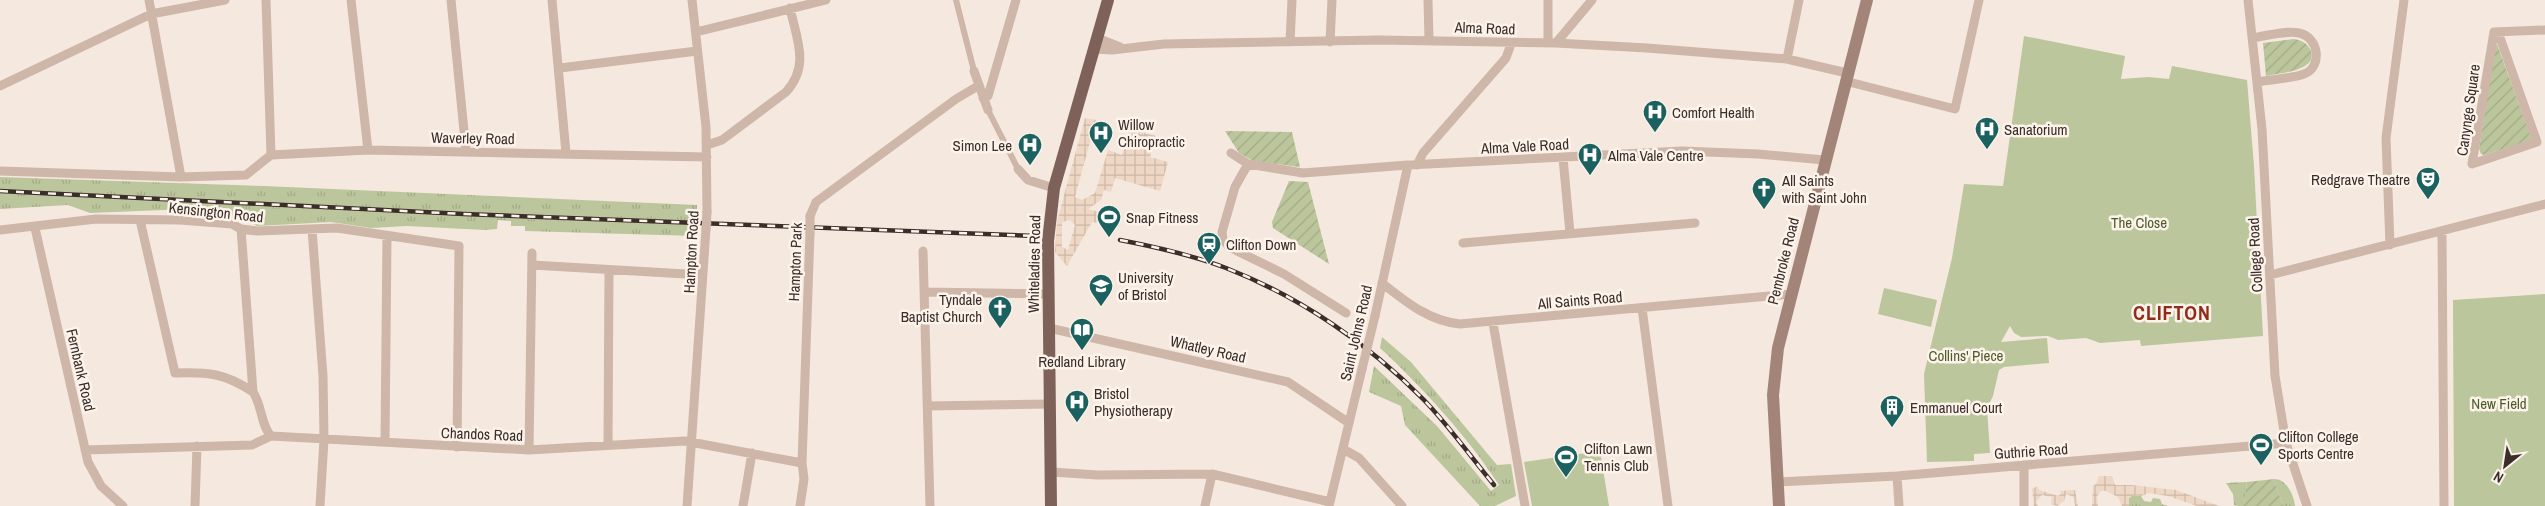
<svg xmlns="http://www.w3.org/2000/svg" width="2545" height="506" font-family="'Archivo Narrow',sans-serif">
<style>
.grass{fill:url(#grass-tufts)}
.forest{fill:url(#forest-firs)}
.park{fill:#bcc69c}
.garden{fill:url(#garden-furrows)}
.plaza{fill:url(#plaza-grid);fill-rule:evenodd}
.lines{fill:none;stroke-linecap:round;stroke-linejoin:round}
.pedestrian{stroke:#ceb6a8;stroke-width:6}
.minor{stroke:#ceb6a8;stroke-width:9}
.secondary{stroke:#a38479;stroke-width:12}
.primary{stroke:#7e6259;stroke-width:12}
.rail-casing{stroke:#3b2d29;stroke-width:4.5}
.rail{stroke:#fcf3eb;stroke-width:2.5;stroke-dasharray:8;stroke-linecap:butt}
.minor-bridge{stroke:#ceb6a8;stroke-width:9}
.labels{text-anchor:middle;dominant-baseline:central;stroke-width:5;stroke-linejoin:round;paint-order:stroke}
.street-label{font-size:15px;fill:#3b2d29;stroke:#fcf3eb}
.poi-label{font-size:15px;fill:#3b2d29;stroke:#fcf3eb;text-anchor:start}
.park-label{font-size:15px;fill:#4e5c2a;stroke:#fcf3eb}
.district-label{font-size:20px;font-weight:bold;letter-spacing:1px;fill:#912c1a;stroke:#fcf3eb}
</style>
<defs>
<pattern id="grass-tufts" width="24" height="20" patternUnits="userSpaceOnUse" patternTransform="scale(1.25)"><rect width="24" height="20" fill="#bcc69c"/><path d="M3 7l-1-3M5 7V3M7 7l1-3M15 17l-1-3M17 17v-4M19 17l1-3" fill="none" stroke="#a2aa86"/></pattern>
<pattern id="forest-firs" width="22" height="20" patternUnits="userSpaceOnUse" patternTransform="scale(1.25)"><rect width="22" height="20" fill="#bcc69c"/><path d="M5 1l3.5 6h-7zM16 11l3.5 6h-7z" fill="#a2aa86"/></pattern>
<pattern id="garden-furrows" width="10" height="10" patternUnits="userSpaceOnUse" patternTransform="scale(1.25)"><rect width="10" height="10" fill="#bcc69c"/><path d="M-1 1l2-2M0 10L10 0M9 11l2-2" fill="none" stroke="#a2aa86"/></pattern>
<pattern id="plaza-grid" width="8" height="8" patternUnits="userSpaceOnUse" patternTransform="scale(1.25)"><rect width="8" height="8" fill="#eed7c4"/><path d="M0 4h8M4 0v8" fill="none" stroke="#cdb9a8"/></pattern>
</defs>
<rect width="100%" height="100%" fill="#f5e8de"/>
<!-- grass -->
<path class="grass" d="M0 177 264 186 697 205 696 236 525 231V226H511V221L498 220 497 229 485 230 407 226 371 228 331 222 257 226 248 221 189 209 90 213 68 205 0 209Z
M1382 337 1411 362 1497 465 1511 464 1516 496 1495 506H1480L1405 425 1401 406 1369 392 1374 366 1437 426 1491 491 1499 485C1467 436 1423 388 1380 348Z
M2274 479C2287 479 2294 496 2295 506H2283Z
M2133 495 2141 496 2144 501 2151 502 2153 498 2160 499 2162 504 2168 506H2129V498Z"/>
<!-- forest -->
<path class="forest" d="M2247 482 2244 505H2234L2233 494 2226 483Z"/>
<!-- park -->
<path class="park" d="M2024 36 2125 56 2121 79 2148 77 2169 79 2172 66 2247 80 2254 166 2263 336 2141 346 2140 340 2100 343 2086 338 2058 340 2048 336 2021 337 2014 333 2010 326 2001 342 2047 338 2049 363 2004 367 1999 370 1993 396 1987 408 1990 453 1974 454V461L1927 462 1924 374 1952 258 1964 184 2003 186Z
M1884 288 1937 300 1931 327 1878 314Z
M2545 294V506H2454L2453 300Z
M1600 451 1609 506H1532L1524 462Z"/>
<!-- garden -->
<path class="garden" d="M2294 39C2301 40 2307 43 2310 49 2321 71 2278 73 2266 76L2263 43Z
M2497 44 2532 140 2484 155 2481 154 2479 149 2495 46Z
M1225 131 1292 132 1300 167 1253 161 1239 153Z
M1289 181 1308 182 1329 264 1273 228 1272 222Z
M2274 479 2283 506H2233L2244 504 2247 482Z"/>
<!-- plaza -->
<path class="plaza" d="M1085 118 1096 120 1075 197 1082 200 1095 193 1108 150 1122 155 1130 129 1156 136 1150 157 1168 162 1160 191 1115 178 1111 192 1104 190 1101 200 1088 209 1106 214 1105 217 1112 219 1113 216 1118 217 1119 227 1092 222 1067 266 1055 252 1057 221ZM1070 220 1075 225 1068 250 1062 247V222Z
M2099 476H2112L2115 485H2131L2176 490 2219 506H2197L2168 496 2149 493 2141 496 2133 495 2129 498V506H2122L2118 497 2106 491H2101L2097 496 2098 506H2092L2093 486 2096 484Z
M2037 486 2039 490 2058 496 2061 494 2060 491 2075 490 2078 506H2075L2074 497 2066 494 2064 501 2057 506 2051 504 2052 497 2042 495 2036 502 2038 506H2034L2032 489Z"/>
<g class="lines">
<!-- pedestrian -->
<path class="pedestrian" d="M956 0 974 71
M988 110 1018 169"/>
<!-- minor -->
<path class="minor" d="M149 0 181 177
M266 0 271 155
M351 0 368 150
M451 0 466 151
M552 0 566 153
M692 0 706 127 707 212
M1428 0 1429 40
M1548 0V43
M2248 0 2262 129 2275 376 2286 443 2307 506
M696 32 826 0
M2498 32 2537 142 2472 164 2494 32 2545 30
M1097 38 1120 47
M2252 38C2266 36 2286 30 2299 33 2319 37 2323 67 2304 74 2290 79 2272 79 2257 82
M1290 42 1292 0
M1330 42 1332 0
M1556 43 1592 0
M1094 49 1112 50 1164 44 1379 40 1556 43 1647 48 1787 59 1847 73
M1787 59 1799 0
M560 68 697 51
M974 71 988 110
M1845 81 1955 109 1979 0
M0 86 151 14 225 0
M983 98 988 96 1016 0
M707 145 722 140 786 92C810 66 797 40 790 8
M1231 153 1248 164 1303 173 1408 165 1682 151 1758 154 1824 160
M1563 158 1570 233
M1248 164 1235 187 1222 232 1223 239 1229 247 1284 274 1346 313
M1417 165 1423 153 1506 58 1511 44
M1018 169 1028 180 1054 188
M0 171 181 177 246 175 271 155 368 150 707 157
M810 216 816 202 956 99 978 86
M140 220 175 373C208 372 225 373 253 392
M35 228 88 462 101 486 123 506
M241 229 253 392C262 405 261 426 271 436
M312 229 323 376 324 439 320 506
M0 230 96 219 180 220 232 224 241 229 257 231 337 228 459 246 457 447
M2442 232 2444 506
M1463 243 1695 223
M2390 245 2386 138 2404 0
M923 251 930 506
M532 265 703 275
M2270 275 2545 204
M1382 283C1406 302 1429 321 1460 324L1791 294
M925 292 1050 294
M1642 308 1668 506
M1375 316 1408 165
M1493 323 1525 506
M1049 328 1288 382 1349 423
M928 406 1049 404
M271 436 529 450 685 441 802 463
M385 442 387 236
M608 445 609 270
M1343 449 1359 458 1402 506
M85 450 252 445 271 436
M529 450 532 253
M2024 465V506
M1051 472 1098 475 1212 474 1330 502
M1897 476 1899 506
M1777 482 1897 476 2286 443
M195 506 197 446
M687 506 706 229
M743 506 752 453
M800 506 804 479 802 463 810 233
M1205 506 1212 474
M1329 506 1362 369"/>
<!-- secondary -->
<path class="secondary" d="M1779 506 1773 395 1778 348 1867 0"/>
<!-- primary -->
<path class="primary" d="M1051 506 1048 241 1054 188 1108 0"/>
<defs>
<path id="rail" d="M0 191 464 214 1036 236
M1120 240C1156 247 1192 255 1226 268 1300 297 1369 344 1424 400 1449 426 1471 457 1494 485"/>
</defs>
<!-- rail casing -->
<use href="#rail" class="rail-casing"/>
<!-- rail -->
<use href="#rail" class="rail"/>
<!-- minor-bridge -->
<path class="minor-bridge" d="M706 229 707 212
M810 233V216
M1362 369 1375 316"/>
</g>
<!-- icons -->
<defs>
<symbol id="hospital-pin" viewBox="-11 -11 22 30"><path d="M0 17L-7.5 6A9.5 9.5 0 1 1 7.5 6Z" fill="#1a615f" stroke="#fcf3eb"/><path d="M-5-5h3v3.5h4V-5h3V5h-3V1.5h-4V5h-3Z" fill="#fff"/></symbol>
<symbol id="theatre-pin" viewBox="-11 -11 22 30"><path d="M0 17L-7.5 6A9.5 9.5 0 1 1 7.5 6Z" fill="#1a615f" stroke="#fcf3eb"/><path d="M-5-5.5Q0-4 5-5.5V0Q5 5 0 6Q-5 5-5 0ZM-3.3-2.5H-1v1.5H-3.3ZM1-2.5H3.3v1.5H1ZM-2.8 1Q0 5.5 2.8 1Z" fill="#fff"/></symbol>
<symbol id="church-pin" viewBox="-11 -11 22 30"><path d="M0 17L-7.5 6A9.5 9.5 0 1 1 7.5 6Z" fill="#1a615f" stroke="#fcf3eb"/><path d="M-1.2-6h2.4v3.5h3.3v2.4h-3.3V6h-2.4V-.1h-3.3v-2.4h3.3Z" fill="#fff"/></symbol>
<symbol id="stadium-pin" viewBox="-11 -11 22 30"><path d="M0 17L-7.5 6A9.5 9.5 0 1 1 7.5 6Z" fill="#1a615f" stroke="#fcf3eb"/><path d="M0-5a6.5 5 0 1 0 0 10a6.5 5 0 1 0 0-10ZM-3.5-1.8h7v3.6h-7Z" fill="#fff"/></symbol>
<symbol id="station-pin" viewBox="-11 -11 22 30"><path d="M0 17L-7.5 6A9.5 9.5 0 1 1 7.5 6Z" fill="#1a615f" stroke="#fcf3eb"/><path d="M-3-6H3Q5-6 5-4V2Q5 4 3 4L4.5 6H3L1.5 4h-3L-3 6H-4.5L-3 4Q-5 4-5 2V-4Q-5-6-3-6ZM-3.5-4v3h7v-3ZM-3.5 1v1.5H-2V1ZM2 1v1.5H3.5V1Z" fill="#fff"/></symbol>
<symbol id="university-pin" viewBox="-11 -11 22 30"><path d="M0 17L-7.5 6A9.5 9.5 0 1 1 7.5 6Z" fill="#1a615f" stroke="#fcf3eb"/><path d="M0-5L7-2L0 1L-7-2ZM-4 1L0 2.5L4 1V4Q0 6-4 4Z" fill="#fff"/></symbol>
<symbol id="library-pin" viewBox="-11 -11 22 30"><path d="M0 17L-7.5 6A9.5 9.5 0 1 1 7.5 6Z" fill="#1a615f" stroke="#fcf3eb"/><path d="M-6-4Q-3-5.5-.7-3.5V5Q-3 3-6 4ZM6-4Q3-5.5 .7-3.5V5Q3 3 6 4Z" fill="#fff"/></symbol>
<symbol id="building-pin" viewBox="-11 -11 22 30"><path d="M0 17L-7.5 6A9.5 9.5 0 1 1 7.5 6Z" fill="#1a615f" stroke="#fcf3eb"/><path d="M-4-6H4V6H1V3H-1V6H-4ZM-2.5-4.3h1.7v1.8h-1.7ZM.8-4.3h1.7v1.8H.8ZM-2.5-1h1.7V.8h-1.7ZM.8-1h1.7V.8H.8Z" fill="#fff"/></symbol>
</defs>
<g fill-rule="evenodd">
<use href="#hospital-pin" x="1641" y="98" width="28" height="38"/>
<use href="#hospital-pin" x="1973" y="115" width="28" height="38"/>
<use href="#hospital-pin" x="1087" y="119" width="28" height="38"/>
<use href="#hospital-pin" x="1016" y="131" width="28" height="38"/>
<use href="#hospital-pin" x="1576" y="141" width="28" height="38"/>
<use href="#theatre-pin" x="2414" y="165" width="28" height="38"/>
<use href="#church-pin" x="1750" y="175" width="28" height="38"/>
<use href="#stadium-pin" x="1095" y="203" width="28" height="38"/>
<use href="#station-pin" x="1195" y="230" width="28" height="38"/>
<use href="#university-pin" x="1087" y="272" width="28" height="38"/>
<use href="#church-pin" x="986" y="294" width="28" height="38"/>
<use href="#library-pin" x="1068" y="316" width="28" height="38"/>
<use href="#hospital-pin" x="1063" y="388" width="28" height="38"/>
<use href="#building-pin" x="1878" y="393" width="28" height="38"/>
<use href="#stadium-pin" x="2247" y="431" width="28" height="38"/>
<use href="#stadium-pin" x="1552" y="443" width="28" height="38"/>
</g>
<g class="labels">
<!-- street labels -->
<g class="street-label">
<text transform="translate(1485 28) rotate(2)">Alma Road</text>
<text transform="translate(2468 110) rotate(-82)">Canynge Square</text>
<text transform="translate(473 138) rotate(1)">Waverley Road</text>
<text transform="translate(1525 146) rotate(-3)">Alma Vale Road</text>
<text transform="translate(216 212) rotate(6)">Kensington Road</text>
<text transform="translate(691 252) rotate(-87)">Hampton Road</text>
<text transform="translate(2255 255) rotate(-93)">College Road</text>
<text transform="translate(1783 261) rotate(-76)">Pembroke Road</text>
<text transform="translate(795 262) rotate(-88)">Hampton Park</text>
<text transform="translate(1034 264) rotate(-89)">Whiteladies Road</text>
<text transform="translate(1580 300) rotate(-5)">All Saints Road</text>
<text transform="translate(1356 333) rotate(-77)">Saint Johns Road</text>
<text transform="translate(1208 349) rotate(13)">Whatley Road</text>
<text transform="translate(81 370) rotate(77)">Fernbank Road</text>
<text transform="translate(482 434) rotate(2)">Chandos Road</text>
<text transform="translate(2031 451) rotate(-4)">Guthrie Road</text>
</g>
<!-- poi labels -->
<g class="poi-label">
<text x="1672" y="112">Comfort Health</text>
<text x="1118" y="124">Willow<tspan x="1118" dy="17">Chiropractic</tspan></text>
<text x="2004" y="129">Sanatorium</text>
<text x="1012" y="145" text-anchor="end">Simon Lee</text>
<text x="1608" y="155">Alma Vale Centre</text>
<text x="2410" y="179" text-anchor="end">Redgrave Theatre</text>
<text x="1782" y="180">All Saints<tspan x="1782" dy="17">with Saint John</tspan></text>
<text x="1126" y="217">Snap Fitness</text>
<text x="1226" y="244">Clifton Down</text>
<text x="1118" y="277">University<tspan x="1118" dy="17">of Bristol</tspan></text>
<text x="982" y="299" text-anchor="end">Tyndale<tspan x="982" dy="17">Baptist Church</tspan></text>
<text x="1082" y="361" text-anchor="middle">Redland Library</text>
<text x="1094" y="393">Bristol<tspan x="1094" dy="17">Physiotherapy</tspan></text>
<text x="1910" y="407">Emmanuel Court</text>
<text x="2278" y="436">Clifton College<tspan x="2278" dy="17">Sports Centre</tspan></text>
<text x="1584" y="448">Clifton Lawn<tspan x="1584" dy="17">Tennis Club</tspan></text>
</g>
<!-- park labels -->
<g class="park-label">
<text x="2139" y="222">The Close</text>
<text x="1966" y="355">Collins' Piece</text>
<text x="2499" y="403">New Field</text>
</g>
<!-- district labels -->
<g class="district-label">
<text x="2172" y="312">CLIFTON</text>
</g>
</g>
<!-- north arrow -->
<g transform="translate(2505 466) rotate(210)" stroke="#fcf3eb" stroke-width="4" paint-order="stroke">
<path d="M0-4L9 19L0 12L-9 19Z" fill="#3b2d29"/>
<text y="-8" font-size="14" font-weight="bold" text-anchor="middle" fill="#3b2d29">N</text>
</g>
</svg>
